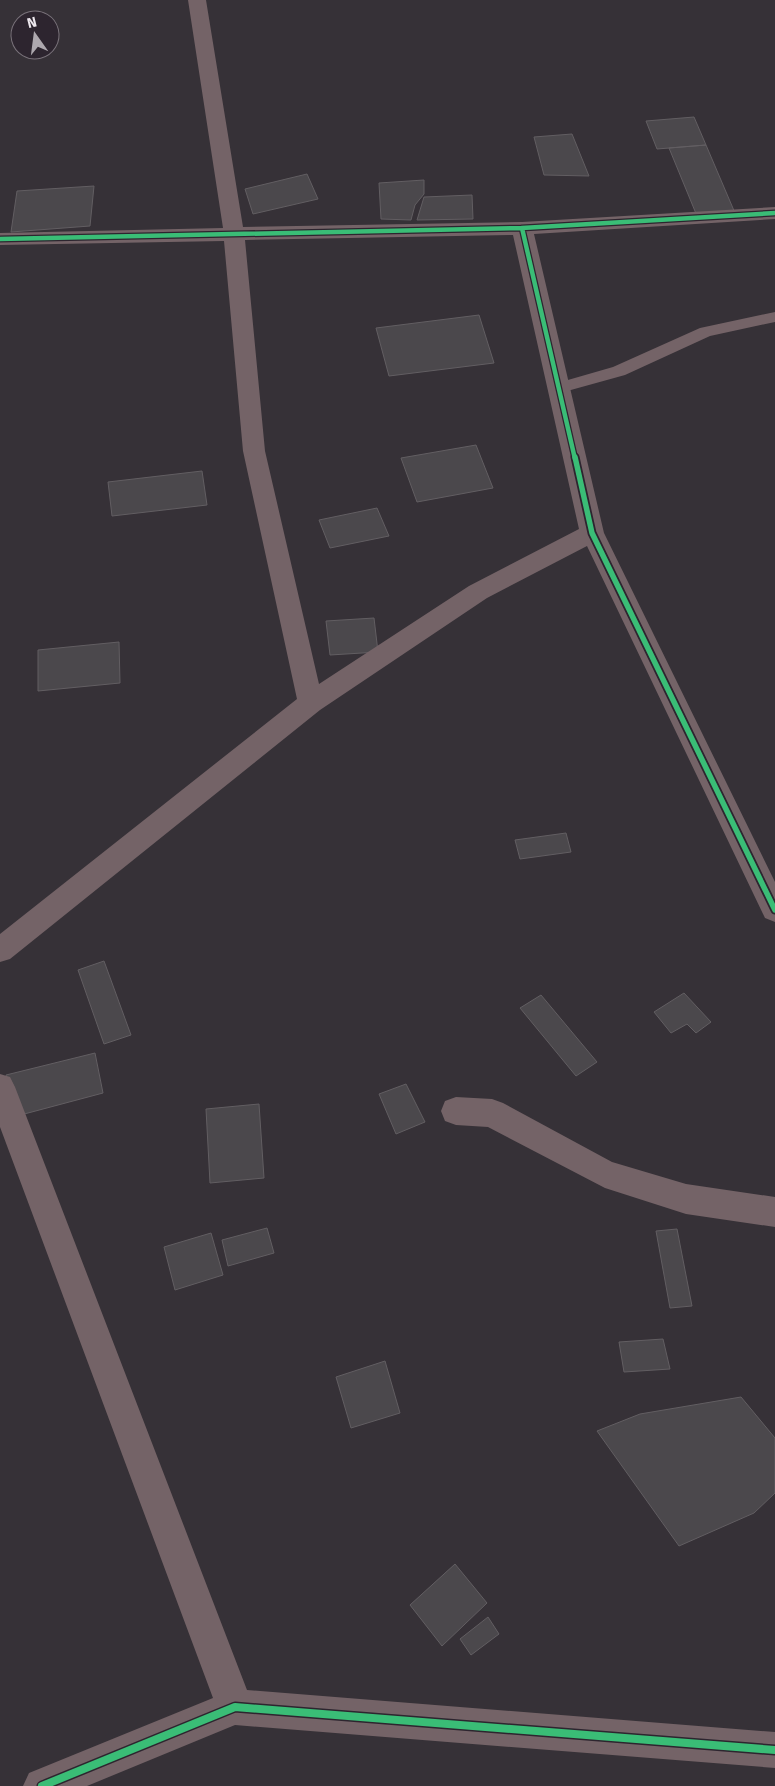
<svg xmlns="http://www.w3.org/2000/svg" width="775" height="1786" font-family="'Fira Sans',sans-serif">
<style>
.building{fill:#4b484c;stroke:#625e62}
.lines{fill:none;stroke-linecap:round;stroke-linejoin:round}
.lane{fill:#746367;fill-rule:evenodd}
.street{fill:#746367;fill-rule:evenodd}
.cycleway-far2-casing{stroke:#2d252f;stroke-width:7}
.cycleway-far1-casing{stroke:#2d252f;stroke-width:9}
.cycleway-casing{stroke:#2d252f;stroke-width:11}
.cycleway-far2{stroke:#3abd76;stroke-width:4.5}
.cycleway-far1{stroke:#3abd76;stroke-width:5.5}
.cycleway{stroke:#3abd76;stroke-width:8}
</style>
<rect width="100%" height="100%" fill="#363137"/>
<!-- building -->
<path class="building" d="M694 117 706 145 657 149 646 121Z
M572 134 589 176 544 175 534 137Z
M706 145 735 213 697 216 669 148Z
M307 174 318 199 253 214 245 189Z
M424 180V194L415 205 411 220 381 219 379 183Z
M94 186 90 226 11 232 17 191Z
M472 195 473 219 417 220 424 197Z
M479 315 494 363 389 376 376 328Z
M476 445 493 488 417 502 401 458Z
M202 471 207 505 112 516 108 482Z
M377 508 389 536 330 548 319 520Z
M374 618 378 652 330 655 326 621Z
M119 642 120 683 38 691V650Z
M566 833 571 852 520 859 515 840Z
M104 961 131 1035 104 1044 78 970Z
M684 993 711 1022 696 1033 687 1024 671 1033 654 1012Z
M541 995 597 1062 576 1076 520 1008Z
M95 1053 103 1093 13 1117 6 1075Z
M406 1084 425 1122 396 1134 379 1094Z
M259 1104 264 1178 210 1183 206 1109Z
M267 1228 274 1253 228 1266 222 1240Z
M677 1229 692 1306 670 1308 656 1231Z
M211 1233 223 1275 175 1290 164 1247Z
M663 1339 670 1369 624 1372 619 1342Z
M385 1361 400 1413 351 1428 336 1377Z
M741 1397 775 1438V1493L754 1513 679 1546 597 1431 640 1414Z
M455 1564 487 1603 442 1646 410 1605Z
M488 1617 499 1634 471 1655 460 1639Z"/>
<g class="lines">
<!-- lane -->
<path class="lane" d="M775 312V322L710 336 625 375 560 393 554 392 552 388 554 384 613 367 700 328Z"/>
<!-- street -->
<path class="street" d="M188 0H206L243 227 522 222 775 207V219L534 234 604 533 775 882V922L765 918 587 546 487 598 320 710 10 959 0 962V934L297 699 243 451 224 241 0 245V233L223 228ZM513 235 579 529 469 586 319 684 265 451 245 240Z
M0 1074 10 1077 15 1087 247 1690 775 1732V1768L235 1725 87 1786H23L29 1773 213 1698 0 1127Z
M456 1097 492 1099 503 1103 612 1162 686 1184 775 1197V1227L686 1214 605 1188 488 1127 456 1125 445 1121 441 1111 445 1101Z"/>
<defs>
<path id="cycleway-far2" d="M522 228 575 459
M0 239 522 228 775 213"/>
<path id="cycleway-far1" d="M575 457 592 533 775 910"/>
<path id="cycleway" d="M42 1786 235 1707 775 1750"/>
</defs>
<!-- cycleway-far2 casing -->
<use href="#cycleway-far2" class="cycleway-far2-casing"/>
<!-- cycleway-far1 casing -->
<use href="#cycleway-far1" class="cycleway-far1-casing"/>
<!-- cycleway casing -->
<use href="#cycleway" class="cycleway-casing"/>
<!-- cycleway-far2 -->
<use href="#cycleway-far2" class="cycleway-far2"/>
<!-- cycleway-far1 -->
<use href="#cycleway-far1" class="cycleway-far1"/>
<!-- cycleway -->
<use href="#cycleway" class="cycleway"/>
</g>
<!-- north arrow -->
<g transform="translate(35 35) rotate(346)"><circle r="24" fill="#2d252f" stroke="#7a737b"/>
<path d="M0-4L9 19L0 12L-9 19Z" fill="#ada8ae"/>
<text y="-8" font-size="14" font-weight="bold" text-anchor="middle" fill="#ede8ee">N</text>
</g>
</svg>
